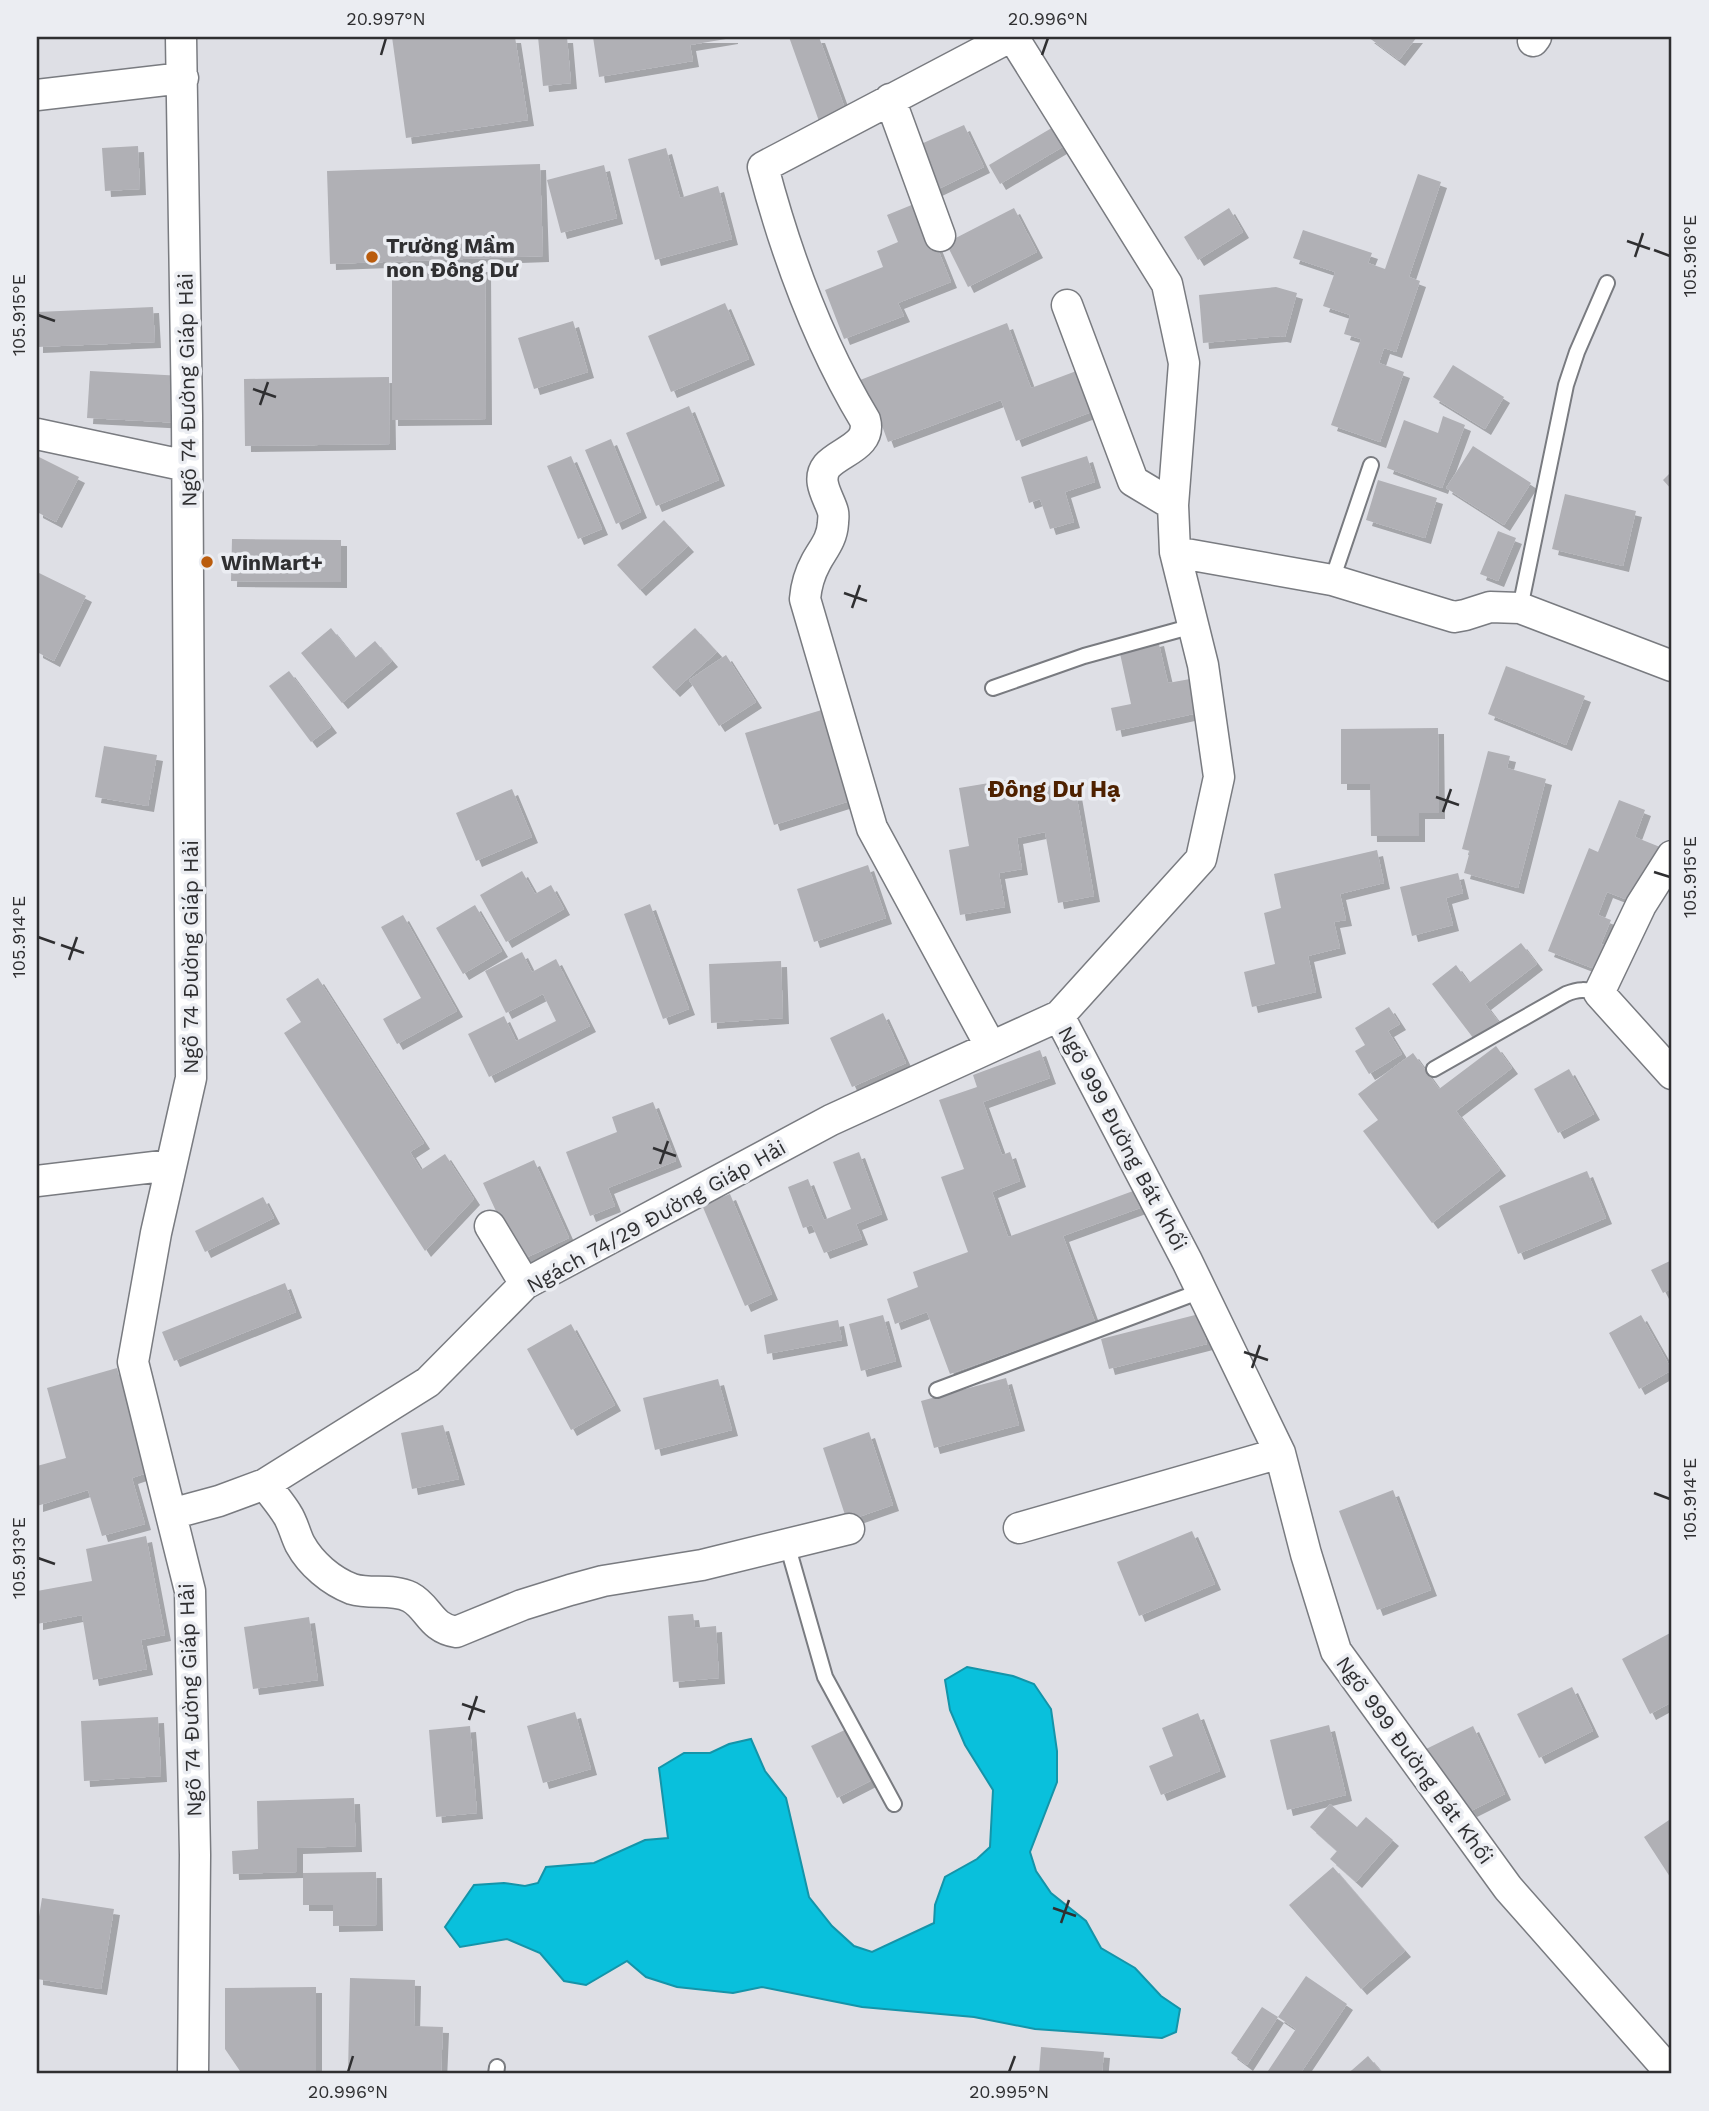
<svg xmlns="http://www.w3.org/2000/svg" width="1709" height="2111" font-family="'Work Sans',sans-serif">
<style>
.water{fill:#09c0dc;stroke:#1494a9;stroke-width:2}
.building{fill:#b0b0b5;filter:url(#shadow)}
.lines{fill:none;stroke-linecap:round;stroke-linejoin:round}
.lane-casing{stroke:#797b80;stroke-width:18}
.street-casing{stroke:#797b80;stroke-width:33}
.lane{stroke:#fff;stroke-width:14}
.street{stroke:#fff;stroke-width:30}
.ticks{fill:none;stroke:#2f2f31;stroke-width:2.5}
.poi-dot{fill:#ba5c0d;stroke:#ebedf2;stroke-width:2.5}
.labels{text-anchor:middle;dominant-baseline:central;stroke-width:7;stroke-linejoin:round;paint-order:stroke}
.poi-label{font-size:21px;font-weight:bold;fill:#2f2f31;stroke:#ebedf2;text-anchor:start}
.street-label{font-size:21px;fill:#2f2f31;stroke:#ebedf2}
.neighbourhood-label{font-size:23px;font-weight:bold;fill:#4e2100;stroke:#ebedf2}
.neatline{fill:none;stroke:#2f2f31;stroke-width:2.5}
.ticks-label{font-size:18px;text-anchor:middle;fill:#2f2f31}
</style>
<defs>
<filter id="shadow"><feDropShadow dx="6" dy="6" stdDeviation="0" flood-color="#0004"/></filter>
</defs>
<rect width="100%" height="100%" fill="#dedfe5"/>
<!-- water -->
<path class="water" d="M967 1667 1013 1676 1034 1684 1051 1709 1057 1751V1782L1030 1852 1036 1871 1051 1893 1086 1921 1101 1948 1135 1968 1161 1996 1180 2009 1176 2032 1162 2038 1035 2029 974 2017 862 2007 762 1987 733 1993 677 1987 646 1977 627 1961 586 1985 564 1981 540 1953 507 1939 460 1947 445 1927 474 1885 504 1883 525 1886 538 1883 546 1867 594 1863 645 1840 668 1838 659 1768 684 1753H710L729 1744 751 1739 765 1771 786 1798 809 1897 832 1926 854 1946 872 1952 934 1923 935 1905 945 1877 977 1859 990 1847 993 1790 965 1745 950 1710 945 1680Z"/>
<!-- building -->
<path class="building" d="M392 37H515L528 120 406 138Z
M538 37H567L571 83 543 86Z
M593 37H732V38L690 45 693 61 599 77Z
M789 37H819L847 114 820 124Z
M1368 37H1417L1399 60Z
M964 125 984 167 932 192 912 148Z
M1055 126 1066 145 1000 184 989 165Z
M138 146 140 189 105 191 102 148Z
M666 148 680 198 718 186 732 239 655 260 628 159Z
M540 164 543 256 330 264 327 171Z
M604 165 617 218 561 233 547 180Z
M1418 174 1441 182 1409 277 1420 281 1396 352 1384 348 1379 363 1404 372 1380 442 1331 425 1361 339 1344 334 1350 315 1323 306 1335 272 1293 258 1303 230 1372 253 1368 263 1385 269Z
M919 202 951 282 898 303 904 316 844 339 825 290 883 267 877 251 898 242 887 215Z
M1014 208 1037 252 968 287 946 243Z
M1229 208 1243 232 1198 260 1184 237Z
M485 266 486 419 392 420V267Z
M1276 287 1297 293 1285 337 1281 336 1203 343 1199 295Z
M725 303 749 359 671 392 648 336Z
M153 307 155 342 37 347V312Z
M573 321 588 372 534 389 518 338Z
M1007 323 1031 388 1079 370 1094 411 1016 441 1001 400 888 442 874 404 865 407 855 382Z
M1453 365 1504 397 1485 429 1433 397Z
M90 371 183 376 181 423 87 418Z
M389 377 390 444 245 446 244 379Z
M689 406 719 480 656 506 626 433Z
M1443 416 1465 425 1442 488 1387 468 1404 420 1438 433Z
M611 439 641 512 616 524 585 450Z
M1473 446 1531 483 1504 525 1446 488Z
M37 456 79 477 56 522 37 512Z
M571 456 602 529 578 539 547 466Z
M1087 456 1095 482 1065 492 1074 522 1050 529 1040 499 1029 503 1021 477Z
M1672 471V490L1663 480Z
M1378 480 1437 498 1425 538 1366 520Z
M1565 494 1636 511 1623 566 1552 549Z
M664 520 688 546 640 590 617 565Z
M1498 531 1516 538 1498 581 1480 574Z
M232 539 341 540V582L231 581Z
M37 572 86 596 54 661 37 652Z
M331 628 355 658 375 641 392 661 342 703 301 653Z
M695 628 717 652 674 691 652 667Z
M1158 640 1168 683 1190 679 1198 713 1116 731 1111 708 1131 704 1119 649Z
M726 655 756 702 719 726 689 680Z
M1506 666 1585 696 1566 745 1488 714Z
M289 671 331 727 311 742 269 686Z
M825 709 853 800 774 825 745 733Z
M1438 728 1439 813H1419V836H1371L1370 784H1341V729Z
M104 746 157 755 148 806 95 797Z
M1488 751 1510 756 1507 768 1546 779 1518 888 1464 873 1470 851 1462 849Z
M1007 780 1009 793 1074 781 1094 896 1058 903 1045 832 1017 838 1022 869 999 873 1005 907 960 915 949 850 969 846 959 788Z
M512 789 532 837 476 861 456 813Z
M1619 800 1645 810 1635 837 1660 847 1638 904 1607 892 1598 915 1611 920 1601 944 1614 949 1605 973 1548 951 1589 848 1598 852Z
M1377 850 1384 883 1340 894 1346 920 1334 922 1340 948 1308 956 1316 992 1252 1007 1244 972 1275 964 1264 913 1281 908 1274 874Z
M868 865 886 918 814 942 797 889Z
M522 871 535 894 551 885 564 909 506 942 480 895Z
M1458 873 1463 893 1446 898 1453 925 1412 936 1400 887Z
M650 904 689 1009 663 1019 624 914Z
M475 905 502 951 463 974 436 928Z
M403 915 457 1011 397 1044 383 1019 421 998 381 927Z
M1521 943 1537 964 1485 1004 1501 1025 1477 1043 1432 984 1456 965 1469 983Z
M522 952 532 972 556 959 590 1026 489 1077 468 1034 504 1016 516 1041 556 1021 543 994 506 1013 485 971Z
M781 961 783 1018 711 1023 709 964Z
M318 978 424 1143 410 1152 421 1170 445 1154 474 1199 425 1251 284 1033 301 1022 286 999Z
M1389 1007 1400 1024 1388 1031 1402 1054 1369 1074 1355 1051 1365 1045 1355 1028Z
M883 1013 906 1063 852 1087 830 1038Z
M1496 1046 1512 1068 1456 1111 1500 1170 1432 1223 1363 1131 1378 1120 1358 1094 1413 1053 1439 1089Z
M1040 1050 1050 1078 983 1102 1002 1155 1010 1152 1020 1181 992 1192 1008 1237 1133 1191 1140 1208 1063 1236 1095 1322 950 1374 927 1312 895 1324 887 1299 918 1287 913 1272 968 1252 941 1177 964 1169 939 1100 977 1087 973 1075Z
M1569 1069 1594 1114 1558 1133 1534 1089Z
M653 1102 676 1161 608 1188 615 1206 590 1216 566 1152 617 1132 612 1117Z
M859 1152 882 1214 856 1224 862 1239 824 1253 812 1225 803 1228 788 1187 808 1179 824 1220 851 1209 833 1162Z
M534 1160 569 1238 519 1261 483 1183Z
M1587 1171 1606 1218 1518 1254 1499 1206Z
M730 1194 772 1294 745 1306 702 1205Z
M263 1197 274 1218 205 1252 195 1231Z
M1672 1260V1288L1663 1293 1651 1270Z
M285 1283 296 1312 174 1361 162 1332Z
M1199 1314 1207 1344 1109 1369 1101 1339Z
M883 1315 896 1361 861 1371 849 1324Z
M1641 1315 1672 1370 1639 1389 1609 1333Z
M838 1320 842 1340 767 1354 764 1335Z
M571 1324 615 1405 571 1430 527 1349Z
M117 1368 147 1473 132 1478 145 1524 102 1536 88 1490 37 1506V1466L66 1458 47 1388Z
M1006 1378 1019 1425 934 1448 921 1401Z
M718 1379 732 1430 655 1450 643 1398Z
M443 1425 459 1479 412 1489 401 1433Z
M869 1432 893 1505 847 1521 823 1448Z
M1393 1490 1431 1590 1377 1610 1339 1511Z
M1192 1531 1215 1584 1139 1616 1117 1562Z
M146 1536 165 1635 141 1640 147 1669 93 1680 82 1615 37 1624V1591L92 1581 86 1549Z
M693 1614 695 1628 716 1626 719 1678 673 1682 668 1616Z
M309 1617 318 1680 253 1689 244 1627Z
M1672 1632V1702L1650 1714 1622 1659Z
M1572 1687 1593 1731 1539 1758 1517 1714Z
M575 1712 591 1769 543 1783 527 1726Z
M1198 1713 1220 1771 1161 1795 1149 1766 1173 1756 1162 1728Z
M158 1717 161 1776 84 1781 81 1721Z
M1329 1725 1346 1795 1287 1810 1270 1740Z
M470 1726 477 1813 436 1817 429 1730Z
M1473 1726 1505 1794 1471 1811 1424 1750Z
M851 1727 876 1778 837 1798 811 1746Z
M354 1798 356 1846 297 1848V1872L233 1874 232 1851 258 1849 257 1801Z
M1330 1804 1357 1827 1366 1817 1393 1840 1356 1882 1330 1859 1337 1851 1310 1827Z
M1672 1818V1880L1644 1837Z
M1333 1867 1405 1951 1361 1989 1289 1905Z
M376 1872 377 1925 333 1926V1905H303V1873Z
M42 1898 114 1909 101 1989 37 1979V1929Z
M1306 1976 1347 2004 1300 2074H1266L1296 2029 1278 2017Z
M350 1978 415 1980 414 2026 443 2027 441 2074H348Z
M316 1987V2074H242L225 2049V1988Z
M1262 2007 1278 2017 1247 2065 1231 2053Z
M1041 2047 1104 2052 1102 2074H1039Z
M1368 2056 1383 2074H1346L1352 2070Z"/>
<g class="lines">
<defs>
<path id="lane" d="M1332 580 1371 465
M1520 608 1566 385 1577 352 1607 283
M993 688 1084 656 1193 626
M1434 1069 1566 994C1578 989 1586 989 1599 993
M937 1390 1201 1291
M787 1544 825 1677 894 1804
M496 2074 497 2067"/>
<path id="street" d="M181 37 187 416 191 1078 156 1233 133 1362 190 1591 195 1855 193 2074
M1013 37 1167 284 1184 363 1173 505 1175 552 1203 665 1219 777 1201 859 1059 1016 1187 1261 1280 1453 1306 1554 1336 1651 1508 1888 1672 2074
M1533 41 1536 37
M37 95 183 78
M890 99 940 236
M1067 305 1133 481 1173 505
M37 434 187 466
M1175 552 1332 580 1454 617 1465 615 1490 607 1520 608 1672 666
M1672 856 1641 905 1599 993 1672 1074
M991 1047 872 828 805 599C806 587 810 573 816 562 823 549 832 540 833 523 833 520 834 516 833 512 830 499 815 481 827 466 840 451 872 446 865 420 818 342 786 254 763 167L1010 37
M37 1181 171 1165
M490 1226 525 1284
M265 1484C272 1494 281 1504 287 1514 293 1523 295 1534 300 1544 311 1564 331 1581 352 1589 371 1595 392 1588 410 1597 429 1607 430 1628 456 1632L522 1605 570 1590 603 1581 702 1565 849 1529
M171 1514 219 1501 265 1484 428 1382 525 1284 831 1120 1059 1016
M1019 1528 1280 1453"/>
</defs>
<!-- lane casing -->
<use href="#lane" class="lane-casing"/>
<!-- street casing -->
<use href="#street" class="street-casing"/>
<!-- lane -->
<use href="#lane" class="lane"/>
<!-- street -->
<use href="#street" class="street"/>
</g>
<!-- ticks -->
<path class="ticks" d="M381 55 386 38M1042 55 1048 38M1627 241 1650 249M1654 250 1670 256M1635 257 1643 233M38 315 55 321M253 389 276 397M260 405 268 382M844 593 867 601M852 608 860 585M1436 797 1459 805M1443 812 1451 789M1654 872 1670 877M38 937 55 943M61 945 84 953M69 960 77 937M653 1148 676 1156M660 1164 668 1141M1244 1352 1268 1360M1252 1368 1260 1345M1654 1493 1670 1499M38 1558 55 1564M462 1704 485 1712M469 1720 477 1696M1053 1908 1076 1916M1061 1923 1069 1900M348 2072 353 2056M1009 2072 1015 2056"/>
<!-- markers -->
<g class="poi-dot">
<circle cx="372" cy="257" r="7"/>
<circle cx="207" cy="562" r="7"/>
</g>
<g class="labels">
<!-- poi labels -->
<g class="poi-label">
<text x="386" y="245">Trường Mầm<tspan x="386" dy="24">non Đông Dư</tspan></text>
<text x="221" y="562">WinMart+</text>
</g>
<!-- street labels -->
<g class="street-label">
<text transform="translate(187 390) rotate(-91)">Ngõ 74 Đường Giáp Hải</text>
<text transform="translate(190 957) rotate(-90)">Ngõ 74 Đường Giáp Hải</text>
<text transform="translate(1123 1138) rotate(62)">Ngõ 999 Đường Bát Khối</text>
<text transform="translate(656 1216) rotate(-29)">Ngách 74/29 Đường Giáp Hải</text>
<text transform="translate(190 1700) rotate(-92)">Ngõ 74 Đường Giáp Hải</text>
<text transform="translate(1415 1760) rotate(54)">Ngõ 999 Đường Bát Khối</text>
</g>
<!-- neighbourhood labels -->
<g class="neighbourhood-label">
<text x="1054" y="789">Đông Dư Hạ</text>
</g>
</g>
<!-- border -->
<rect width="1709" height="2111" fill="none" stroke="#ebedf2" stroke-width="77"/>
<rect x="38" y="38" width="1632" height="2034" class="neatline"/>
<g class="ticks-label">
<text x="386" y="25">20.997°N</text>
<text x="1048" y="25">20.996°N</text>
<text transform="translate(1690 256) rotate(-90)" y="6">105.916°E</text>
<text transform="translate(19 315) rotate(-90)" y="6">105.915°E</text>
<text transform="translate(1690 877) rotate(-90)" y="6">105.915°E</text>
<text transform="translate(19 937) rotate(-90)" y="6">105.914°E</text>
<text transform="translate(1690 1499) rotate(-90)" y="6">105.914°E</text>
<text transform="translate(19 1558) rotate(-90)" y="6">105.913°E</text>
<text x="348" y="2098">20.996°N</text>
<text x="1009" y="2098">20.995°N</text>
</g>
</svg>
